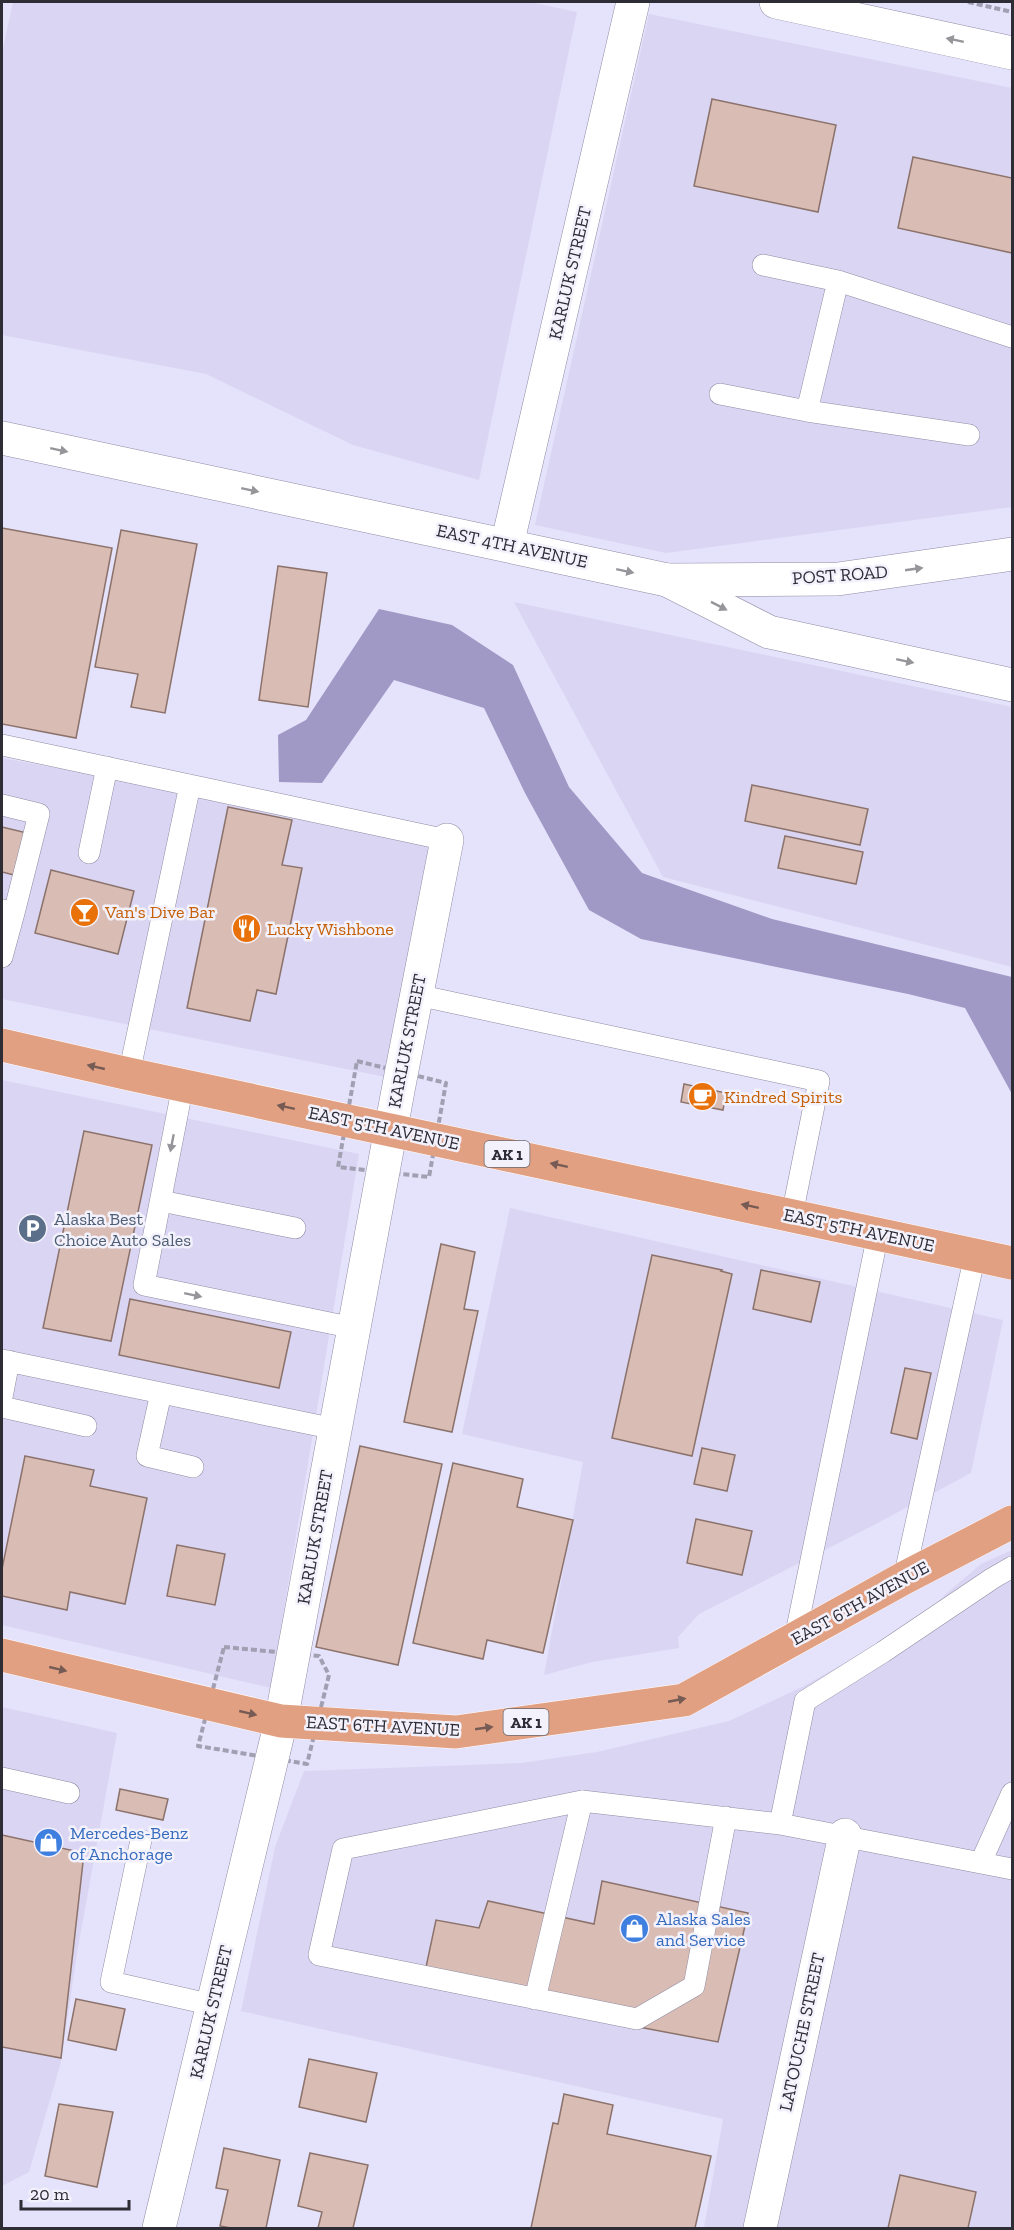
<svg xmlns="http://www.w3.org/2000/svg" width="1014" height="2230" font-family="'Zilla Slab',serif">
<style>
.built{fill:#dad5f3}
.forest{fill:#a098c5}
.building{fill:#d9bdb5;stroke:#8b726a;stroke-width:1.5}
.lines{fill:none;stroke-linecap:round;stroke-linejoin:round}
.service-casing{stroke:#8f8ba2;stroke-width:22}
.minor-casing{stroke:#8f8ba2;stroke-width:34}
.secondary-casing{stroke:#8f8ba2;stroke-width:34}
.trunk-casing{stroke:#fff;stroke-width:34}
.path{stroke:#a19fb2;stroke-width:4;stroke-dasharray:6 3;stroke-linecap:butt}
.service{stroke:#fff;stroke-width:21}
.minor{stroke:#fff;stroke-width:33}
.secondary{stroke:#fff;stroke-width:33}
.trunk{stroke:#e2a083;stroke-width:33}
.oneway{fill:#96969a}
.oneway2{fill:#765b55}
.labels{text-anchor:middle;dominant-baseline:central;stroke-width:5;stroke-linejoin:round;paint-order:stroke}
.shield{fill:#f3f1fb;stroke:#696871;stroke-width:1.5}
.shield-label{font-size:16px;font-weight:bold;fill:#2e2d36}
.street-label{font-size:18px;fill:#2e2d36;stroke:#f3f1fb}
.food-label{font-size:18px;fill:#c56008;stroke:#f3f1fb;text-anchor:start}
.service-label{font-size:18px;fill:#4e5e75;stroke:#f3f1fb;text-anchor:start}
.shop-label{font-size:18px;fill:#366cbe;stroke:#f3f1fb;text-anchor:start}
</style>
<rect width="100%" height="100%" fill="#e5e2fb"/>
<!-- built -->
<path class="built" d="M13 2H529L577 12 479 480 353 445 206 374 2 335V53Z
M649 14 1012 88V507L666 553 535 525Z
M514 602 1012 707V967L663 877Z
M2 758 447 840 400 1080 2 999Z
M2 1080 359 1154 271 1688 2 1625Z
M510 1208 1003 1320 971 1473 870 1527 699 1614 678 1637 679 1648 592 1662 544 1675 583 1462 462 1434Z
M1012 1550V2228H704L723 2119 241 2011 275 1847 304 1771 521 1763 597 1752 729 1721 802 1687 916 1623 947 1593 981 1564Z
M2 1707 117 1733 77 1953 61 2062 29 2172 2 2186Z"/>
<!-- forest -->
<path class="forest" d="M379 609 452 625 513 665 569 787 642 873 772 919 1012 977V1094L965 1008 908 994 641 939 589 910 525 793 484 708 394 680 322 783 279 782 278 735 306 720Z"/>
<!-- building -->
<path class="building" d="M712 99 836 125 818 212 694 186Z
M913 157 1012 178V253L898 228Z
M2 528 112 548 76 738 2 724Z
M121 530 197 544 165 713 131 707 138 674 95 667Z
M278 566 327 573 308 707 259 700Z
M752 785 868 809 860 845 745 821Z
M228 807 292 820 282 865 302 868 276 994 257 990 250 1021 187 1008Z
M2 827 27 833 18 876 2 872Z
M785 836 863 852 856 884 778 868Z
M51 870 134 891 118 954 35 933Z
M684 1084 726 1093 723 1110 681 1102Z
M84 1131 152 1145 111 1341 43 1328Z
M441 1244 475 1252 464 1309 478 1311 452 1432 404 1422Z
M652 1255 722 1270 721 1271 732 1274 692 1456 612 1438Z
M761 1270 820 1282 811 1322 753 1309Z
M130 1299 291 1332 279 1388 119 1355Z
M905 1368 931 1373 917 1439 891 1433Z
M360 1446 442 1464 398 1665 316 1647Z
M702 1448 735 1455 727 1491 694 1484Z
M25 1456 94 1470 90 1486 147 1498 125 1604 70 1592 67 1610 2 1596V1569Z
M453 1463 523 1479 517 1507 573 1520 543 1653 487 1640 483 1659 413 1643Z
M696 1519 752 1531 742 1575 687 1563Z
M177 1545 225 1554 215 1605 167 1596Z
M120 1789 168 1799 163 1820 116 1810Z
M2 1835 84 1853 61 2058 2 2047Z
M602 1881 748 1913 718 2042 422 1986 436 1920 479 1928 488 1901 594 1924Z
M76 1999 125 2009 116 2050 68 2040Z
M309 2059 377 2073 366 2122 299 2107Z
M564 2094 613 2105 607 2134 711 2156 695 2228H531L553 2123 558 2124Z
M59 2104 113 2112 97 2187 45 2176Z
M224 2148 280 2160 266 2228H231L220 2226 228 2190 216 2188Z
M310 2153 368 2165 353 2228H318L322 2212 298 2206Z
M900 2175 976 2192 968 2228H888Z"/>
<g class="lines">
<defs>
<path id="service" d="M763 265 838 281 1012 337
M720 394 807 411 969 435
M807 411 838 281
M2 745 447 840
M2 805 39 814 14 913
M89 853 107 767
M2 910 14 913 2 957
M417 995 819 1081 792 1215
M129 1074 190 785
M183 1085 144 1285 354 1328
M161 1201 295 1228
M2 1360 335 1429
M161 1393 147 1456 193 1467
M2 1397 9 1361
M2 1407 86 1426
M904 1578 975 1255
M795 1638 878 1234
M2 1778 69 1793
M726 1817 694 1986 637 2019 319 1955 343 1849 582 1801 780 1824 1012 1869
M780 1824 805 1701 883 1652 993 1578 1012 1567
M141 1840 111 1982 213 2005
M981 1862 1012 1793
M535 1999 582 1801"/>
<path id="minor" d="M507 545 633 2
M667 580 769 632 1012 685
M159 2228 281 1721 400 1080 447 840
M760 2228 845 1835"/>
<path id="secondary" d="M776 2 1012 53
M2 438 667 580 838 579 1012 554"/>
<path id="trunk" d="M2 1045 129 1074 1012 1263
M2 1655 281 1721 456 1732 684 1700 904 1578 1012 1522"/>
</defs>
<!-- service casing -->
<use href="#service" class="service-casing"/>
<!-- minor casing -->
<use href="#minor" class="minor-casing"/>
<!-- secondary casing -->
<use href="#secondary" class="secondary-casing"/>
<!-- trunk casing -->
<use href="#trunk" class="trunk-casing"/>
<!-- path -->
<path class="path" d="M968 2 1012 12
M357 1061 446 1083 429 1177 338 1167Z
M224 1647 319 1656 329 1675 307 1764 198 1746Z"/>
<!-- service -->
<use href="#service" class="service"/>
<!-- minor -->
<use href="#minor" class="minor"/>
<!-- secondary -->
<use href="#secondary" class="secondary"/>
<!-- trunk -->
<use href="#trunk" class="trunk"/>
</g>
<!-- one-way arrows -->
<defs><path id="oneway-solid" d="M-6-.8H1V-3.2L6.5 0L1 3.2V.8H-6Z" transform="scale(1.5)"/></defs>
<g class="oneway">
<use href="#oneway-solid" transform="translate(955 40) rotate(-168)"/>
<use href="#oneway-solid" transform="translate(59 450) rotate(12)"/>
<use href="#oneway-solid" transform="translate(250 490) rotate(12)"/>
<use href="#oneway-solid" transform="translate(914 569) rotate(-8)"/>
<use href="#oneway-solid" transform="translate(625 571) rotate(12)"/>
<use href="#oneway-solid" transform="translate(719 606) rotate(27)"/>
<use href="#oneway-solid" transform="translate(905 661) rotate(12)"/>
<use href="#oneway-solid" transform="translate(172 1143) rotate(101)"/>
<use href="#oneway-solid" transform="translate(193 1295) rotate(12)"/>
</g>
<g class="oneway2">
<use href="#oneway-solid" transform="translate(96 1067) rotate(-167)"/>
<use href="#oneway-solid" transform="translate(286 1107) rotate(-168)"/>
<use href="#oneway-solid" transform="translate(559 1165) rotate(-168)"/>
<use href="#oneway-solid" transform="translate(750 1206) rotate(-168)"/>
<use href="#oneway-solid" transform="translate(58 1669) rotate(13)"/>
<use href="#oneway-solid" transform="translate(677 1700) rotate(-11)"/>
<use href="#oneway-solid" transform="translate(248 1713) rotate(13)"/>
<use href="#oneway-solid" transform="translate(484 1728) rotate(-8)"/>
</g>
<!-- icons -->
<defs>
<symbol id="bar-disc" viewBox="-11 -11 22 22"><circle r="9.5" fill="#e8710a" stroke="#f3f1fb"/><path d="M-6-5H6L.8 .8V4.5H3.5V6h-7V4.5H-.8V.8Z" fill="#fff"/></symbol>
<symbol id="restaurant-disc" viewBox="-11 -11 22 22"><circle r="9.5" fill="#e8710a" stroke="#f3f1fb"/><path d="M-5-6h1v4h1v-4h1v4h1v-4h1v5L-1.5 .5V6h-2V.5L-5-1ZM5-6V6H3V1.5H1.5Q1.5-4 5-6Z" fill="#fff"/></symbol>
<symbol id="cafe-disc" viewBox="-11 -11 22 22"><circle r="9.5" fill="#e8710a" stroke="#f3f1fb"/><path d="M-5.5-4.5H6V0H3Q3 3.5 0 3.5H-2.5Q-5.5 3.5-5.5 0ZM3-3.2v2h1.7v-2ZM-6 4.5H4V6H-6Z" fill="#fff"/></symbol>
<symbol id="parking-disc" viewBox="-11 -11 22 22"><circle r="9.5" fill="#5c6f8a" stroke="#f3f1fb"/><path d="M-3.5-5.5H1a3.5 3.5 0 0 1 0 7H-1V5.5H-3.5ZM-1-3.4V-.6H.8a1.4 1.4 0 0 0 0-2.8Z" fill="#fff"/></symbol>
<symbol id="shop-disc" viewBox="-11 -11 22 22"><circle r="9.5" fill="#3f7fe0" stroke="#f3f1fb"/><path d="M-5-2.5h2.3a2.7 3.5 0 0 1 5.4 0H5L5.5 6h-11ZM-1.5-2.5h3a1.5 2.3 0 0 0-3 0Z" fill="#fff"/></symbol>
</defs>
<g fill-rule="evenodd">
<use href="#bar-disc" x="68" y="896" width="33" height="33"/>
<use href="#restaurant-disc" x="230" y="912" width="33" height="33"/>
<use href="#cafe-disc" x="686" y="1080" width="33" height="33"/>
<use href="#parking-disc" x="16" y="1212" width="33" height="33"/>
<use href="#shop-disc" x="32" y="1826" width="33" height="33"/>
<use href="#shop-disc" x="618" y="1912" width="33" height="33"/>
</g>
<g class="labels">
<!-- shield labels -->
<g class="shield">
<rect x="484.5" y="1141" width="45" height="26" rx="4.5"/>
<rect x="503.5" y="1709" width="45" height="26" rx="4.5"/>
</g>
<g class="shield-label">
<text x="507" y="1154">AK 1</text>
<text x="526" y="1722">AK 1</text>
</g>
<!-- street labels -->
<g class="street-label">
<text transform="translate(570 273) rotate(-77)">KARLUK STREET</text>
<text transform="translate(512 546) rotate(12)">EAST 4TH AVENUE</text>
<text transform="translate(840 575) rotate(-4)">POST ROAD</text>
<text transform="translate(407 1041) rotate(-79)">KARLUK STREET</text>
<text transform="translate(384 1128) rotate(12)">EAST 5TH AVENUE</text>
<text transform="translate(859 1230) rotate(12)">EAST 5TH AVENUE</text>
<text transform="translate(315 1537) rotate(-80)">KARLUK STREET</text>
<text transform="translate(860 1603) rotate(-29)">EAST 6TH AVENUE</text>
<text transform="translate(383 1726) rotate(3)">EAST 6TH AVENUE</text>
<text transform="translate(211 2012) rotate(-77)">KARLUK STREET</text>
<text transform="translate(802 2032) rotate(-78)">LATOUCHE STREET</text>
</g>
<!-- food labels -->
<g class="food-label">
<text x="105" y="912">Van's Dive Bar</text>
<text x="267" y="929">Lucky Wishbone</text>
<text x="724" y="1097">Kindred Spirits</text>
</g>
<!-- service labels -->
<g class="service-label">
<text x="54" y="1219">Alaska Best<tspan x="54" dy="21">Choice Auto Sales</tspan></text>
</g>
<!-- shop labels -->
<g class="shop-label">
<text x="70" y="1833">Mercedes-Benz<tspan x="70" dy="21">of Anchorage</tspan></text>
<text x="656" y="1919">Alaska Sales<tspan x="656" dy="21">and Service</tspan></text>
</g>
</g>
<!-- border -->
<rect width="1014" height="2230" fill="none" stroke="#2e2d36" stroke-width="6"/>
<!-- scale -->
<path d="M21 2200v9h108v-9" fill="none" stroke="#2e2d36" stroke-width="3"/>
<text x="30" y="2200" font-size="18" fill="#2e2d36" stroke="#f3f1fb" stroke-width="4.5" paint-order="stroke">20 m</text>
</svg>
